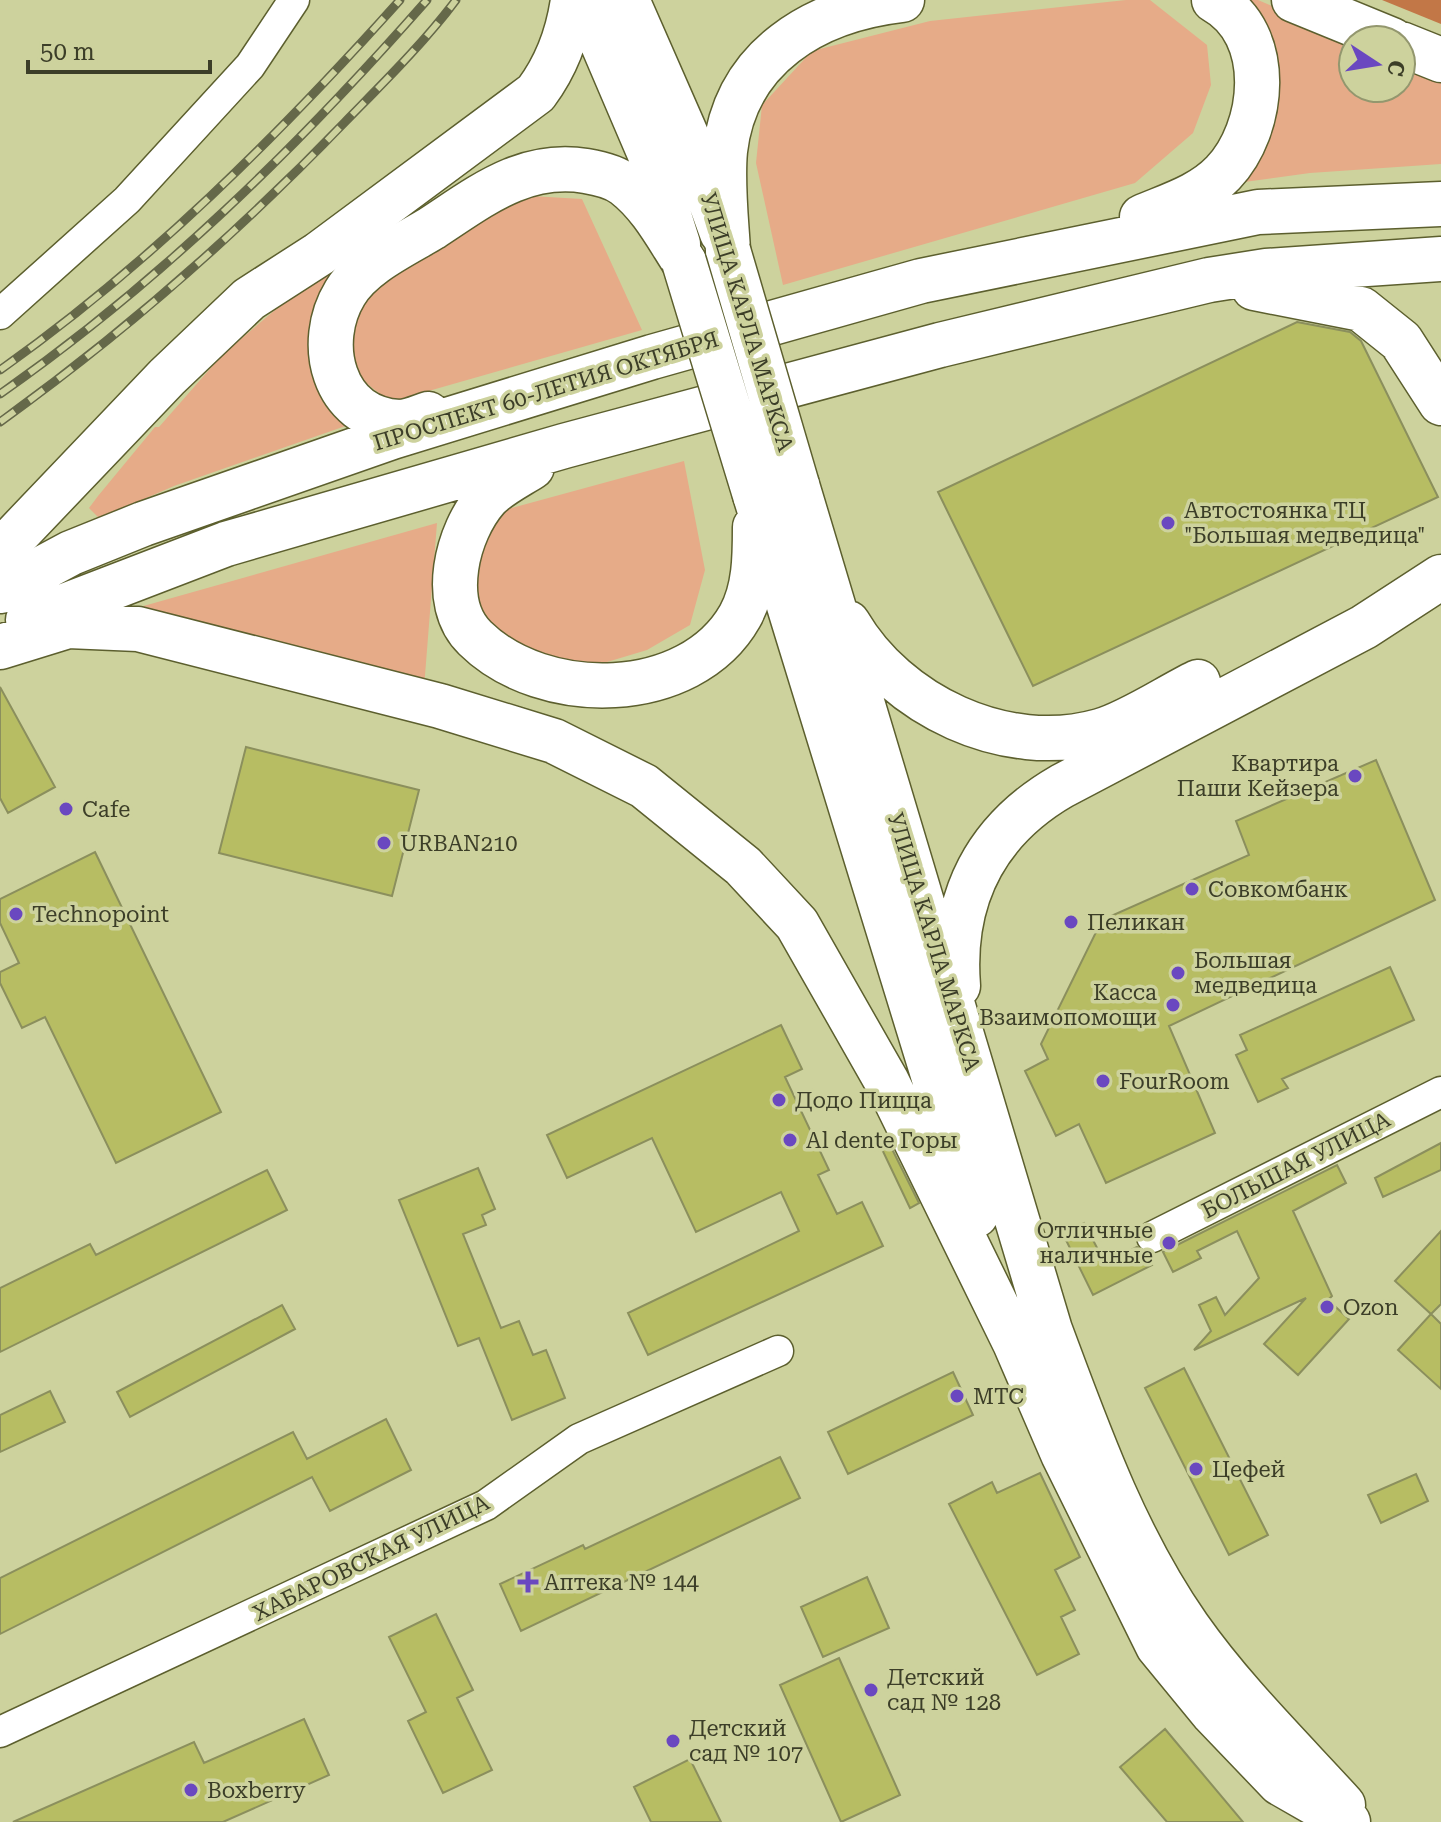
<svg xmlns="http://www.w3.org/2000/svg" width="1441" height="1822" font-family="'Roboto Serif',serif">
<style>
.green{fill:#e6ab88}
.forest{fill:#c27747}
.building{fill:#b7bd63;stroke:#8b8f5d;stroke-width:2}
.lines{fill:none;stroke-linecap:round;stroke-linejoin:round}
.street-casing{stroke:#5c5f2e;stroke-width:33}
.primary-casing{stroke:#5c5f2e;stroke-width:47}
.highway-casing{stroke:#5c5f2e;stroke-width:47}
.street{stroke:#fff;stroke-width:30}
.primary{stroke:#fff;stroke-width:44}
.highway{stroke:#fff;stroke-width:44}
.rail-casing{stroke:#656849;stroke-width:9}
.rail{stroke:#cdd29d;stroke-width:6;stroke-dasharray:18;stroke-linecap:butt}
.highway-bridge-casing{stroke:#5c5f2e;stroke-width:47;stroke-linecap:butt}
.highway-bridge{stroke:#fff;stroke-width:44}
.poi-dot{fill:#6a48c0;stroke:#cdd29d;stroke-width:3}
.labels{text-anchor:middle;dominant-baseline:central;stroke-width:7;stroke-linejoin:round;paint-order:stroke}
.street-label{font-size:22px;fill:#3c3e28;stroke:#cdd29d}
.poi-label{font-size:22px;fill:#3c3e28;stroke:#cdd29d;text-anchor:start}
</style>
<rect width="100%" height="100%" fill="#cdd29d"/>
<!-- green -->
<path class="green" d="M1126 0H1150L1207 45 1211 85 1193 133 1135 183 783 285 756 163 762 105 812 51 930 21Z
M1249 0H1258L1353 40V88H1401V60L1441 76V164L1310 173 1237 183Z
M531 196 582 199 642 330 390 402 351 371 346 333 367 289 452 235Z
M331 273 333 274C315 297 300 339 314 368 323 387 344 405 357 422L174 486 105 516 98 517 89 508 98 496 155 427H159L223 354 287 300Z
M684 461 705 570 690 625 647 650 587 668 519 646 482 615 473 573 501 511Z
M437 523 424 688 140 607Z"/>
<!-- forest -->
<path class="forest" d="M1382 0H1441V24Z"/>
<!-- building -->
<path class="building" d="M1297 322 1350 332 1361 341 1438 497 1033 686 938 492Z
M0 687 55 787 8 813 0 798Z
M246 747 419 790 392 896 219 853Z
M1376 760 1435 900 1169 1026 1215 1133 1106 1183 1079 1124 1056 1136 1025 1071 1048 1059 1041 1044 1102 920 1249 855 1236 821Z
M95 852 221 1112 116 1163 45 1017 22 1028 0 983V972L19 963 0 923V899Z
M1390 967 1414 1020 1282 1079 1288 1088 1258 1102 1236 1055 1247 1050 1240 1035Z
M781 1025 802 1069 785 1077 829 1170 818 1175 837 1214 862 1202 883 1246 648 1355 628 1313 799 1231 781 1192 696 1232 652 1138 567 1178 547 1135Z
M887 1139 919 1203 910 1208 879 1143Z
M1441 1143V1170L1383 1197 1375 1178Z
M1337 1165 1346 1183 1293 1211 1332 1296 1328 1300 1349 1319 1298 1375 1264 1344 1306 1298 1194 1350 1211 1331 1199 1305 1216 1297 1225 1315 1259 1278 1237 1231 1197 1251 1201 1258 1173 1272 1163 1252Z
M478 1168 495 1209 482 1215 486 1225 463 1234 501 1328 519 1321 533 1355 546 1350 565 1398 512 1420 479 1338 458 1346 399 1200Z
M267 1170 287 1210 0 1352V1288L90 1244 96 1255Z
M1084 1223 1105 1263 1137 1247 1147 1254 1152 1265 1093 1295 1063 1234Z
M1441 1231V1304L1431 1314 1395 1281Z
M282 1305 295 1329 130 1417 117 1392Z
M1431 1314 1441 1324V1389L1398 1350Z
M1184 1368 1268 1535 1229 1555 1145 1388Z
M953 1372 973 1415 848 1474 828 1432Z
M50 1391 65 1422 0 1452V1415Z
M386 1419 411 1470 330 1511 312 1477 0 1634V1578L293 1432 307 1459Z
M780 1457 800 1498 521 1631 500 1584 583 1545 585 1549Z
M1040 1473 1080 1557 1055 1570 1075 1610 1061 1617 1079 1654 1037 1675 949 1504 992 1482 997 1493Z
M1416 1474 1428 1501 1381 1523 1368 1495Z
M867 1577 889 1628 823 1657 801 1607Z
M436 1614 473 1690 457 1698 492 1770 443 1793 408 1721 426 1712 389 1637Z
M839 1658 900 1795 841 1822 780 1685Z
M304 1719 329 1775 223 1822H13L194 1742 204 1763Z
M1165 1729 1243 1822H1167L1120 1767Z
M690 1759 721 1822H651L634 1787Z"/>
<g class="lines">
<defs>
<path id="street" d="M0 314 127 200 250 66 294 0
M1152 1237 1441 1092
M0 1732 486 1505 579 1439 778 1351"/>
<path id="primary" d="M584 0 649 152 678 244
M627 0 688 139 722 233
M0 552 167 377 249 299 319 254 536 93C557 65 568 35 573 0"/>
<path id="highway" d="M1294 0 1392 40
M1401 44 1441 60
M1142 217C1170 205 1201 196 1223 173 1265 129 1275 34 1214 0
M728 250C726 218 722 183 725 151 736 56 815 10 902 0
M1254 288 1361 309 1401 341 1441 403
M428 414C419 417 408 422 399 422 332 418 315 342 345 293 362 264 404 245 432 228 481 196 524 161 586 171 598 173 615 177 625 185 651 205 667 236 684 262
M532 467C518 476 498 486 487 498 457 532 439 603 475 638 543 705 690 704 740 616 755 589 755 556 755 527
M797 485 1050 1330C1088 1432 1125 1537 1188 1627 1233 1691 1291 1748 1343 1805
M755 495 976 1215
M0 591 71 553 143 524 392 437 652 357 921 281 1258 212 1441 204
M28 620 226 544 564 446 940 345 1209 280 1266 271 1441 259
M848 623C896 705 1005 758 1100 731 1129 723 1169 696 1198 682
M0 647 68 626 138 629 440 706 554 741 644 786 743 866 797 924 887 1082 1015 1343 1063 1454 1158 1646 1213 1713 1280 1783 1348 1822
M958 986C951 897 986 830 1062 786L1364 627 1441 577"/>
</defs>
<!-- street casing -->
<use href="#street" class="street-casing"/>
<!-- primary casing -->
<use href="#primary" class="primary-casing"/>
<!-- highway casing -->
<use href="#highway" class="highway-casing"/>
<!-- street -->
<use href="#street" class="street"/>
<!-- primary -->
<use href="#primary" class="primary"/>
<!-- highway -->
<use href="#highway" class="highway"/>
<defs>
<path id="rail" d="M0 370C150 264 278 136 400 0
M0 394C160 282 298 147 427 0
M0 422C125 332 238 233 345 122 383 83 423 44 456 0"/>
</defs>
<!-- rail casing -->
<use href="#rail" class="rail-casing"/>
<!-- rail -->
<use href="#rail" class="rail"/>
<defs>
<path id="highway-bridge" d="M728 250 797 485
M684 262 755 495"/>
</defs>
<!-- highway-bridge casing -->
<use href="#highway-bridge" class="highway-bridge-casing"/>
<!-- highway-bridge -->
<use href="#highway-bridge" class="highway-bridge"/>
</g>
<!-- markers -->
<g class="poi-dot">
<circle cx="1168" cy="523" r="8"/>
<circle cx="1355" cy="776" r="8"/>
<circle cx="66" cy="809" r="8"/>
<circle cx="384" cy="843" r="8"/>
<circle cx="1192" cy="889" r="8"/>
<circle cx="16" cy="914" r="8"/>
<circle cx="1071" cy="922" r="8"/>
<circle cx="1178" cy="973" r="8"/>
<circle cx="1173" cy="1005" r="8"/>
<circle cx="1103" cy="1081" r="8"/>
<circle cx="779" cy="1100" r="8"/>
<circle cx="790" cy="1140" r="8"/>
<circle cx="1169" cy="1243" r="8"/>
<circle cx="1327" cy="1307" r="8"/>
<circle cx="957" cy="1396" r="8"/>
<circle cx="1196" cy="1469" r="8"/>
<path d="M524 1570h8v8h8v8h-8v8h-8v-8h-8v-8h8z"/>
<circle cx="871" cy="1690" r="8"/>
<circle cx="673" cy="1741" r="8"/>
<circle cx="191" cy="1790" r="8"/>
</g>
<g class="labels">
<!-- street labels -->
<g class="street-label">
<text transform="translate(747 322) rotate(73)">УЛИЦА КАРЛА МАРКСА</text>
<text transform="translate(546 391) rotate(-17)">ПРОСПЕКТ 60-ЛЕТИЯ ОКТЯБРЯ</text>
<text transform="translate(934 942) rotate(73)">УЛИЦА КАРЛА МАРКСА</text>
<text transform="translate(1296 1165) rotate(-27)">БОЛЬШАЯ УЛИЦА</text>
<text transform="translate(371 1558) rotate(-26)">ХАБАРОВСКАЯ УЛИЦА</text>
</g>
<!-- poi labels -->
<g class="poi-label">
<text x="1184" y="510">Автостоянка ТЦ<tspan x="1184" dy="25">"Большая медведица"</tspan></text>
<text x="1339" y="763" text-anchor="end">Квартира<tspan x="1339" dy="25">Паши Кейзера</tspan></text>
<text x="82" y="809">Cafe</text>
<text x="400" y="843">URBAN210</text>
<text x="1208" y="889">Совкомбанк</text>
<text x="32" y="914">Technopoint</text>
<text x="1087" y="922">Пеликан</text>
<text x="1194" y="960">Большая<tspan x="1194" dy="25">медведица</tspan></text>
<text x="1157" y="992" text-anchor="end">Касса<tspan x="1157" dy="25">Взаимопомощи</tspan></text>
<text x="1119" y="1081">FourRoom</text>
<text x="795" y="1100">Додо Пицца</text>
<text x="806" y="1140">Al dente Горы</text>
<text x="1153" y="1230" text-anchor="end">Отличные<tspan x="1153" dy="25">наличные</tspan></text>
<text x="1343" y="1307">Ozon</text>
<text x="973" y="1396">МТС</text>
<text x="1212" y="1469">Цефей</text>
<text x="544" y="1582">Аптека № 144</text>
<text x="887" y="1677">Детский<tspan x="887" dy="25">сад № 128</tspan></text>
<text x="689" y="1728">Детский<tspan x="689" dy="25">сад № 107</tspan></text>
<text x="207" y="1790">Boxberry</text>
</g>
</g>
<!-- north arrow -->
<g transform="translate(1377 64) rotate(102)"><circle r="38" fill="#cdd29d" stroke="#93976e" stroke-width="2"/>
<path d="M0-6L14 30L0 20L-14 30Z" fill="#6a48c0"/>
<text y="-12" font-size="22" font-weight="bold" text-anchor="middle" fill="#3c3e28">С</text>
</g>
<!-- scale -->
<path d="M28 60v12h182v-12" fill="none" stroke="#3c3e28" stroke-width="4"/>
<text x="40" y="60" font-size="24" fill="#3c3e28" stroke="#cdd29d" stroke-width="6" paint-order="stroke">50 m</text>
</svg>
